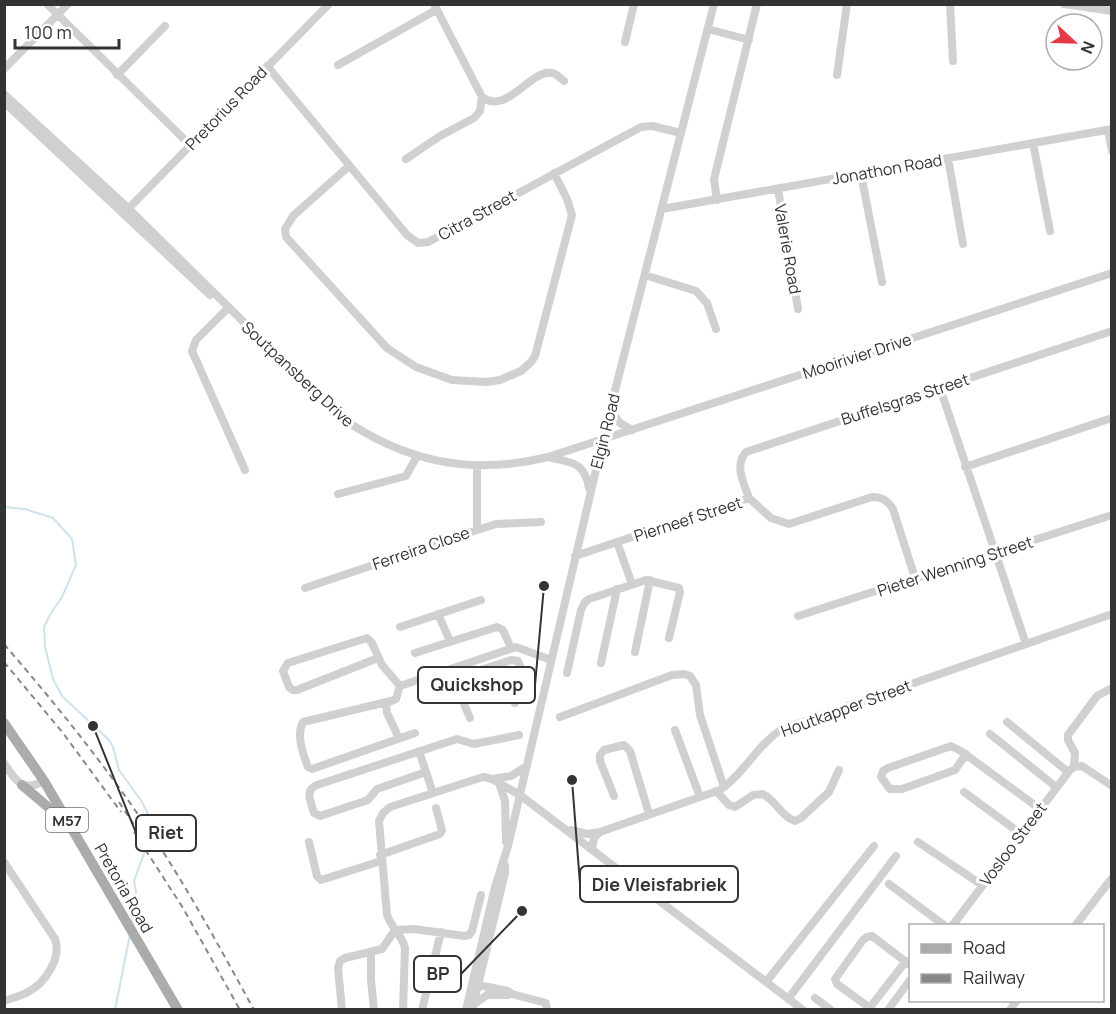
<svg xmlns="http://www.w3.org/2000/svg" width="1116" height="1014" font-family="Manrope,sans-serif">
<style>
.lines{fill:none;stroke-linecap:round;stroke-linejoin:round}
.stream{stroke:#cfe2ee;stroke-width:2}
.minor{stroke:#d0d0d0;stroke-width:8}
.major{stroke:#ababab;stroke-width:10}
.rail{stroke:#888;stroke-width:2;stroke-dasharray:6 4.5;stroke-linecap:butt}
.labels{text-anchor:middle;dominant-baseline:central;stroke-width:6;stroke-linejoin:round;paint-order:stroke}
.shield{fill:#fff;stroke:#707070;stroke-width:1.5}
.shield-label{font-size:15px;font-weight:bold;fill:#333}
.street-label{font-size:16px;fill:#333;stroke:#fff}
.leader{fill:none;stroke:#333;stroke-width:2}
.callout-dot{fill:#333;stroke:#fff;stroke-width:2}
.callout{fill:#fff;stroke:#333;stroke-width:2}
.callout-label{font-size:18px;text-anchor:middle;font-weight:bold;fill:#333}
</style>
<rect width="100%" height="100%" fill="#fff"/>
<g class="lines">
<!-- stream -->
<path class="stream" d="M4 507 25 509 53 518 72 539 76 565 62 597 51 613 44 627 45 647 53 679 62 696 108 739 113 747 119 770 142 802 154 826 134 881 136 892 129 902 133 922
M115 1010 130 934"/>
<!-- minor -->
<path class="minor" d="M47 4 190 145
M950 4 953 61
M1064 4 1112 11
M708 29 749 40
M625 42 634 4
M338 65 436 10
M267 66 407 235 418 243 428 242 641 127 652 126 681 133
M4 69 68 4
M117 75 165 26
M837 75 847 4
M4 94 128 208 339 416C404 462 471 476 548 457L1112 273
M482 97C507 116 531 68 552 73 556 73 560 78 564 81
M4 102 210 295
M1108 130 1112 151
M1033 143 1050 231
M948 158 963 244
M406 159 440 136 474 118 480 111 482 97 434 4
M349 166 293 216 285 229 286 237 387 348 416 367 452 380 487 382 500 380 521 371 531 362 535 356 572 215 567 199 554 173
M861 174 882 282
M778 189 798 309
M717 200 714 179 757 4
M662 209 1112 129
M126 211 329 4
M645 275 696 291 707 303 716 329
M229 307 196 340 192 351 245 470
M940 388 1026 644
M610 410 620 423 632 430
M551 458C572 462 585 463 589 488
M965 467 1112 418
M338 494 406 476 417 456
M749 498C744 484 734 465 746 452L1112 331
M749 498 771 518 789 524 872 497C882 497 887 500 893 509L915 578
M477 530 496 524 541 522
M617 542 632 584
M575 556 749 498
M305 588 477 530V466
M438 614 450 641
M798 616 1112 515
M400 627 481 600
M635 652 650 580
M415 653 497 627 503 630 511 648
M378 658 297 690H293L289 687 283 671 288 663 367 638 372 643 382 665 400 686
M601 663 617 589
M567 673 581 610 585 602 589 599 646 580 679 588 680 592 669 638
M452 676 470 718
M453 679 511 660 518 661 522 670 515 703
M400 686 396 699 391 701 303 722C296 735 303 754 308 767L312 769 415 733
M400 686 516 647 551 660
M386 703 387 713 399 738
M560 717 672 675 684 674 690 676 696 685 700 715 724 787
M1007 722 1068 772
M675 730 700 797
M990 734 1056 787
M419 751 433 793
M966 754 955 770 902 789H890L881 777 883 771 888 768 951 746 961 751 1040 809
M4 763C15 780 22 793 44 781
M1074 767 1075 753 1068 740V735L1097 696 1112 688
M426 772 377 789 368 800 320 816 314 813C311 802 304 790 317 785L457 739 474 744 519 735
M492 779 511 776 527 766
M499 783 505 801 506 842
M716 791 729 805 735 807 753 795 763 794C776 801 782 817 795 821L801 818 829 792 839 770
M964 792 1021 834
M614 796 600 761V755L604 750 624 745 630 751 649 814
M571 830 587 834 600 832
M309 842 317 876 321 880 381 861
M918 842 982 885
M592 849 594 838 600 832 720 790C744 774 757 745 782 729L1112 614
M380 855 440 834 442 830 436 808
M4 862 55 939C62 958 45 983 28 992 21 996 12 998 4 1001
M889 884 945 926
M952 926 1070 770 1074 767 1082 766 1112 786
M1075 926 1112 878
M395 930 414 929 464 936 469 935 472 931 481 895
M371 953V980L374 1010
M766 982 874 846
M473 984 508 991 512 994 546 1003 547 1010
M815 998 831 1010
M788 999 896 856
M473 1005 487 995H508
M870 1008 837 984 835 979 863 940 867 937 872 936 910 965
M342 1010 338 968 340 961 345 958 382 949 395 930
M403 1010 405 948C402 935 391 927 387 915L379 821 383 813 390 807 483 777 492 779 520 795 803 1010
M422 1010 441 932
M466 1010 495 887 508 846 610 410 714 4
M472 1010 505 873V865
M868 1010 906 961
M888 1010 910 980
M1010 1010 1017 1000"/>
<!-- major -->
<path class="major" d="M4 723 44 781 178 1010
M22 785 61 818"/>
<!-- rail -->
<path class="rail" d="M4 644C60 709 113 775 160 847 194 900 224 955 254 1010
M4 662 63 733 121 812
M119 802 142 837
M134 832 183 908 240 1010"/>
</g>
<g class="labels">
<!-- shield labels -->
<rect class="shield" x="46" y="808" width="42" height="24" rx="4.5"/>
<g class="shield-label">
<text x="67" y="820">M57</text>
</g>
<!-- street labels -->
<g class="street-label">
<text transform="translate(226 108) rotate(-46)">Pretorius Road</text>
<text transform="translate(887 169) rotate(-10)">Jonathon Road</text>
<text transform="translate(477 215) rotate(-29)">Citra Street</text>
<text transform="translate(788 249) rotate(80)">Valerie Road</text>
<text transform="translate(857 356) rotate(-18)">Mooirivier Drive</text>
<text transform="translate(298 374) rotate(43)">Soutpansberg Drive</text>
<text transform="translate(905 399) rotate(-18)">Buffelsgras Street</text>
<text transform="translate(605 431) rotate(-76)">Elgin Road</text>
<text transform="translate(688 519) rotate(-18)">Pierneef Street</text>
<text transform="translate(421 548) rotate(-19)">Ferreira Close</text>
<text transform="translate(955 566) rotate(-18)">Pieter Wenning Street</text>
<text transform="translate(846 708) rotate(-20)">Houtkapper Street</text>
<text transform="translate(1013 844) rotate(-53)">Vosloo Street</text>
<text transform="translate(124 888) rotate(60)">Pretoria Road</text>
</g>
</g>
<!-- callouts -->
<path class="leader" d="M544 586L535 685M93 726L136 833M572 780L580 884M522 911L461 974"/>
<g class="callout-dot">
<circle cx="544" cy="586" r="6"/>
<circle cx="93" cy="726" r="6"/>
<circle cx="572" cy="780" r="6"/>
<circle cx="522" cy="911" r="6"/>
</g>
<g class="callout">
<rect x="418" y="667" width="117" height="36" rx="6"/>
<rect x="136" y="815" width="60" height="36" rx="6"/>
<rect x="580" y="866" width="158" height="36" rx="6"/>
<rect x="414" y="956" width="47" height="36" rx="6"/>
</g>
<g class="callout-label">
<text x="477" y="691">Quickshop</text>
<text x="166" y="839">Riet</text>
<text x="659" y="891">Die Vleisfabriek</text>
<text x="438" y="980">BP</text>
</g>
<!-- border -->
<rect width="1116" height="1014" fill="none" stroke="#333333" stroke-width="12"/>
<!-- legend -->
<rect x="909" y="924" width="195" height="78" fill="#ffffff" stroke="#adadad" stroke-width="1.5"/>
<rect x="921" y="944" width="30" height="9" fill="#ababab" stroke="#adadad" stroke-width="1.5"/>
<text x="963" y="954" font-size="18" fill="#333333">Road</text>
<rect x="921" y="974" width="30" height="9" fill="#888888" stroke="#adadad" stroke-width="1.5"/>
<text x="963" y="984" font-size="18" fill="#333333">Railway</text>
<!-- north arrow -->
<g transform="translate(1074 42) rotate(112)"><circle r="28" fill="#ffffff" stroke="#adadad" stroke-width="1.5"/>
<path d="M0-4.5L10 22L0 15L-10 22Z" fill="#e63946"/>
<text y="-9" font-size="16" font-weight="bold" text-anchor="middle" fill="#333333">N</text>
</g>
<!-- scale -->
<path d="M15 39v9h104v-9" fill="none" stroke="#333333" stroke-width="3"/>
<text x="24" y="39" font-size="18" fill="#333333" stroke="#ffffff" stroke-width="4.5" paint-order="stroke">100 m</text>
</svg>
